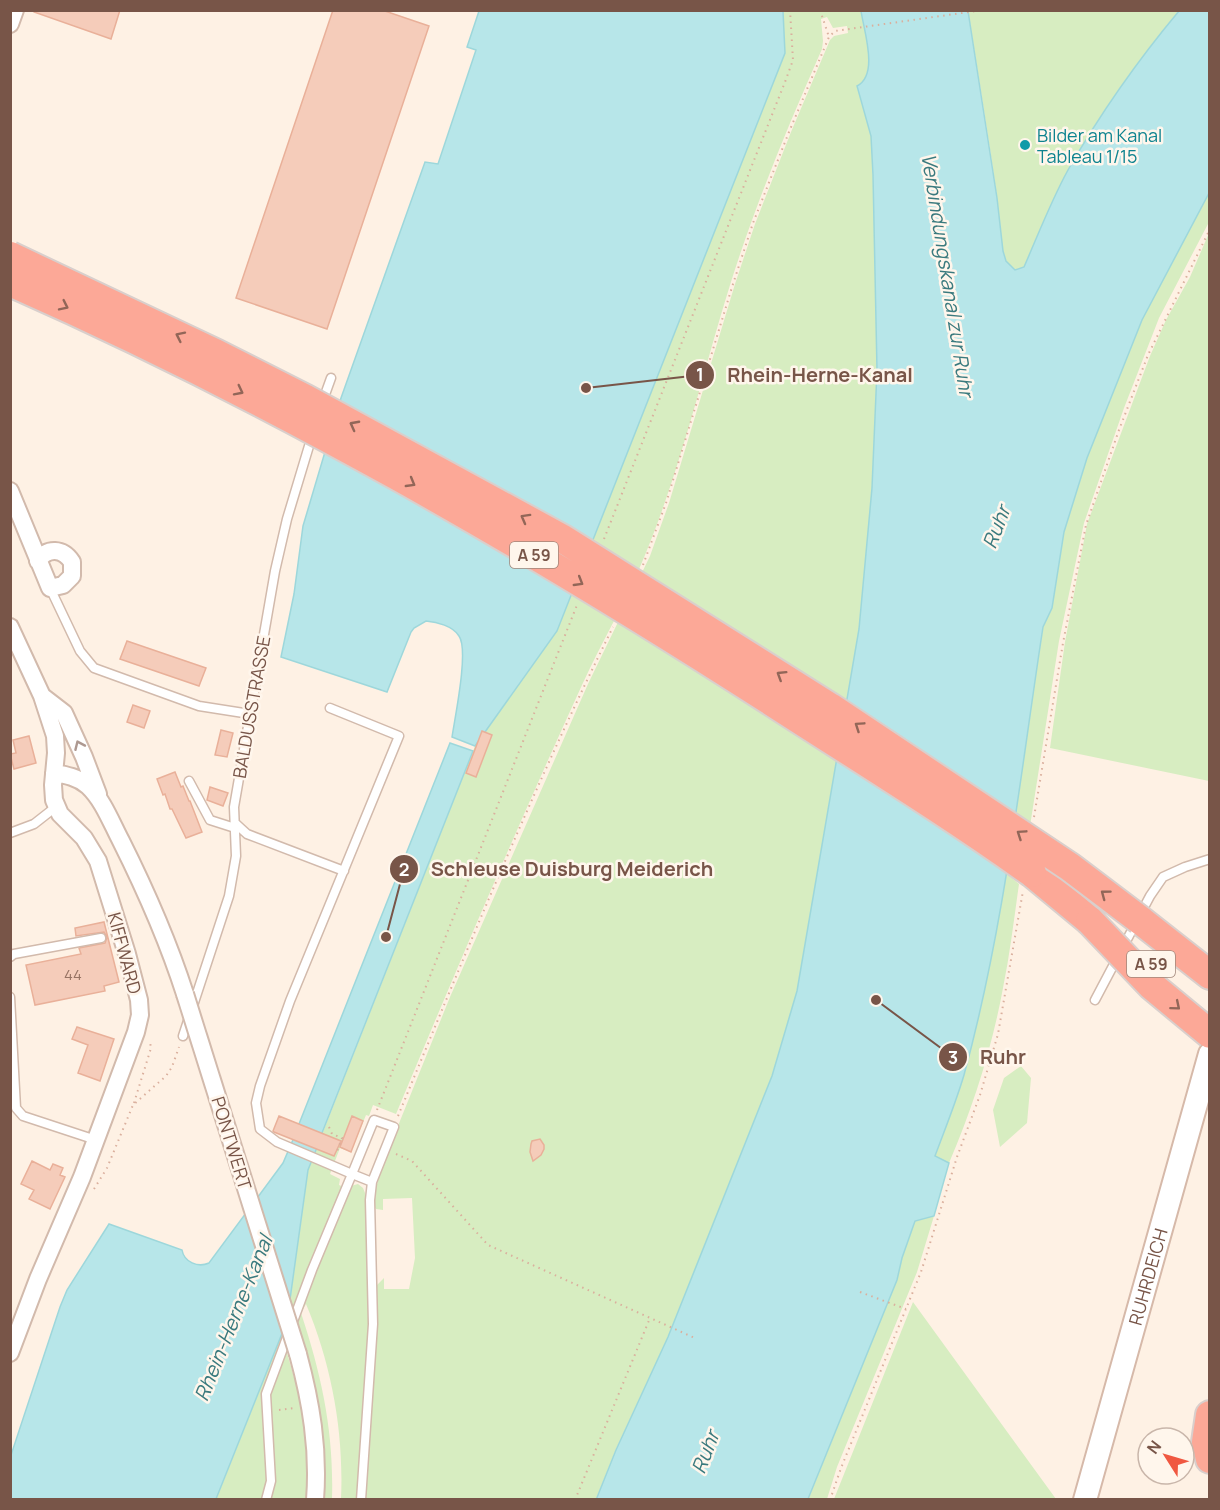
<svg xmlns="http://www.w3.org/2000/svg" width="1220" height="1510" font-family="Manrope,sans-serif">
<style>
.green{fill:#d7edc1}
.water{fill:#b7e6e9;stroke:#9dd7db;stroke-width:1.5}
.building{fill:#f5ccba;stroke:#e9b099;stroke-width:1.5}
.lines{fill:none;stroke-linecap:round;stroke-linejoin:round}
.lane-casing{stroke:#d2baac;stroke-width:11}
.street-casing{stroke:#d2baac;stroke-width:20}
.secondary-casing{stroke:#d6b9a9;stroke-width:26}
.highway-casing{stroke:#d9cfcc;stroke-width:32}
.path{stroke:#daaf9d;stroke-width:2;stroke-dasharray:1.5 4.5;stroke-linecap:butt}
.lane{stroke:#fff;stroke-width:8}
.street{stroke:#fff;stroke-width:16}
.secondary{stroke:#fff;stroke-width:22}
.highway{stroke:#fca897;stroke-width:28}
.street-bridge-casing{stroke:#d2baac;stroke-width:20;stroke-linecap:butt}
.highway-bridge-casing{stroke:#d9cfcc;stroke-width:32;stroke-linecap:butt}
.street-bridge{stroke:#fff;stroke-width:16}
.highway-bridge{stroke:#fca897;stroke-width:28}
.oneway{stroke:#926658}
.oneway2{stroke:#ae9991}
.culture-dot{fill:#0f9aa8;stroke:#fff6ec;stroke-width:2}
.labels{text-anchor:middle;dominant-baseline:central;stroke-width:5;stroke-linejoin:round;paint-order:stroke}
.number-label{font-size:15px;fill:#977364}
.shield{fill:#fff6ec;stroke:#a08579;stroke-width:1.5}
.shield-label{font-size:16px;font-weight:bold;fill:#785548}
.culture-label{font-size:18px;fill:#0d838f;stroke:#fff6ec;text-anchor:start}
.street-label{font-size:18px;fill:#785548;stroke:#fff6ec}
.water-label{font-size:20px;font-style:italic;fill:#3a7a7e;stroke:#fff6ec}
.leader{fill:none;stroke:#785548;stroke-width:2}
.callout-dot{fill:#785548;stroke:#fff6ec;stroke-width:2}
.mark-label{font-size:18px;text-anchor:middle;font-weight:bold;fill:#fff}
.callout-label{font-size:20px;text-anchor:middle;font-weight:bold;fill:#785548;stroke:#fff6ec;stroke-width:5;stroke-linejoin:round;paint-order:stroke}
</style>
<rect width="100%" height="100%" fill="#fef1e4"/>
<!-- green -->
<path class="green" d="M783 11H861C864 32 879 74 857 86L871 136 872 148 876 254 877 370 872 488 859 629 797 991 772 1076 668 1337 616 1449 596 1499H364L376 1325 377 1285 384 1278V1289H409L415 1258 412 1198 383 1199V1210L376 1209 374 1206V1195L383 1163 450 997 588 684 650 556 669 503 735 284 755 224 791 132 830 40 834 36 848 33 847 26 833 28 827 17 821 19 823 41 822 49C788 126 755 205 730 285 702 375 681 468 645 555 627 600 602 641 582 685 517 827 456 970 396 1114L373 1105 369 1116 366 1115 351 1152 340 1148 330 1174 340 1179 339 1185 348 1189 351 1186 358 1184 363 1188 365 1193 369 1324 357 1499H341C344 1433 332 1366 306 1304L301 1313C322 1376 334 1433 332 1499H322L297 1328 287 1353 298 1391 305 1425 307 1458 306 1499 216 1500 287 1321 308 1170 475 746 557 631 785 53Z
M968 11H1179C1138 60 1099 114 1068 171 1051 201 1038 235 1024 267L1019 270 1010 268C999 251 1000 217 997 197 988 134 978 73 968 11Z
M1209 193V222L1159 318 1124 408 1084 523 1059 641 1030 826 1015 815 1043 627 1052 608 1064 532 1087 458 1142 320Z
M1209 233V781L1050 748 1065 642 1087 524 1150 356 1166 320 1190 277Z
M1006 873 1019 884C1014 919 1010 954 1003 988 992 1048 973 1107 949 1163L935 1157 963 1076 987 976Z
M1021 1066 1031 1078 1027 1123 1000 1147 993 1110 1004 1078Z
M934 1216 917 1272 837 1467 827 1499 808 1500 897 1280 902 1258 915 1221Z
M913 1302 1056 1499H834Z"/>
<!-- water -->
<path class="water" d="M479 11H783L785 53 557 631 475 746 452 737C455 717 469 650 459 636 453 626 437 622 426 621L414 628 411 632 387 692 281 657 294 594 303 526 341 398 425 162 438 164 476 50 467 47Z
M861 11H968L997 198 1003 251 1006 261 1015 270 1024 267C1038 235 1051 201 1068 170 1100 114 1138 60 1179 11H1209V193L1142 320 1087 458 1064 532 1052 608 1043 627C1020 777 1004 929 964 1075 956 1102 945 1129 935 1156L949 1163 934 1216 915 1221 902 1258 897 1280 808 1499 596 1500 616 1450 668 1337 772 1076 797 991 859 629 872 488 877 370 873 175 871 136 857 86C879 75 864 31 861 11Z
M450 743 473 751 320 1138 297 1129Z
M295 1135 318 1145 308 1170 287 1321 216 1499 11 1500V1455L60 1307 67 1290 109 1224 182 1250C184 1262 198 1268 209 1263L283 1163Z"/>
<!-- building -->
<path class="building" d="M34 10H120L111 39 34 12Z
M333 10H382L429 26 327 329 236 298Z
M127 641 206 668 199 686 120 659Z
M133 705 150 711 144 728 127 722Z
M221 730 233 733 227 757 215 755Z
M482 731 492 735 476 777 466 773Z
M29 736 36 763 14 769 10 754 16 753 13 740Z
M175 772 181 787 183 786 189 801H190L202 832 186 838 172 809H170L165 794 163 795 157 779Z
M210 787 228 793 223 806 207 800Z
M104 922 119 982 104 986 105 991 35 1005 26 965 81 954 79 948 105 943 107 937 104 932 76 936 75 928Z
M77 1027 114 1039 100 1081 78 1073 88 1045 72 1039Z
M279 1116 341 1141 334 1156 274 1132 273 1131Z
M352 1116 363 1121 351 1152 340 1147Z
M540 1139 544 1145V1149L541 1155 533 1161 530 1152 531 1144 532 1141Z
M32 1161 50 1170 53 1164 63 1168 60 1175 65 1177 50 1209 29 1199 34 1190 21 1184Z"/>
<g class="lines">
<defs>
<path id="lane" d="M322 403 331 378
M50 588 80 651 94 668 199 706 250 714
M189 781 210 820 235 828
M235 823 247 834 344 871
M10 833 34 824 57 806
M10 957 14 954 101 938
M10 997 16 1108 23 1116 96 1140
M1095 1000 1150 896 1163 877 1185 867 1210 859
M183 1036 229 896 236 856 234 807 275 571 287 519 312 436
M266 1500 271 1481 266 1394 312 1270 352 1174 277 1142 260 1129 256 1103 260 1086 290 1001 399 736 330 708
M361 1500 373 1324 370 1200 372 1182 394 1127 374 1120 352 1174 372 1182"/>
<path id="street" d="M10 24 15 10
M10 491 50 588 63 585 72 576V562C63 548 47 547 38 561
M10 627 42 696 55 736 56 753 53 785 54 800 60 814 84 838 98 861 127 954 139 1000 140 1015 136 1032 82 1177 38 1279 10 1353
M42 696 64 713 84 757 98 794
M54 773C66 775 78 777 88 786 103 800 111 822 121 841 146 891 168 941 185 994
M298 1354C311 1402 319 1449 315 1500"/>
<g id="secondary">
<path id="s1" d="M1085 1500 1210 1054"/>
</g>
<path id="highway" d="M1032 873 1090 921
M1140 920 1210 975
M1210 1415 1206 1442 1210 1459"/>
</defs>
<!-- lane casing -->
<use href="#lane" class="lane-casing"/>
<!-- street casing -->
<use href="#street" class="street-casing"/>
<!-- secondary casing -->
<use href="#secondary" class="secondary-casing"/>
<!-- highway casing -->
<use href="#highway" class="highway-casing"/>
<!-- path -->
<path class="path" d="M820 10 829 37
M604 539 785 82 793 60 790 10
M643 565 666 503 733 284 753 223 789 132 829 37 835 31 983 10
M1034 817 1063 643 1086 525 1119 430 1148 355 1210 229
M134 1103 151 1048 150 1042
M377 1110 577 605
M398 1116C466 952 534 786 613 627
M329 1127 332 1134 342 1138 336 1154
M396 1154 412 1161 488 1245 697 1339
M94 1189 107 1168 133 1105 166 1076 172 1067 179 1047
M860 1292 906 1309
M279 1410 294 1408
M575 1500 650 1318
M830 1500 841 1468 921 1272 957 1157 980 1095 998 1034 1023 891"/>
<!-- lane -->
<use href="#lane" class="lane"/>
<!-- street -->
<use href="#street" class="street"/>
<!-- secondary -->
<use href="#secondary" class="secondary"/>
<!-- highway -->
<use href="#highway" class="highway"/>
<defs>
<path id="street-bridge" d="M185 994 298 1354"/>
<path id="highway-bridge" d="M10 256 217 354 306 399 563 539 830 707 1070 867 1140 920
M10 282C275 399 526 544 769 700 857 757 947 812 1032 873
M1090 921 1152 986 1210 1034"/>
</defs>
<!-- street-bridge casing -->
<use href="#street-bridge" class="street-bridge-casing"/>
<!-- highway-bridge casing -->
<use href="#highway-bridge" class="highway-bridge-casing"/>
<!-- street-bridge -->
<use href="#street-bridge" class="street-bridge"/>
<!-- highway-bridge -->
<use href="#highway-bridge" class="highway-bridge"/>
</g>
<!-- one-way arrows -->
<defs><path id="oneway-chevron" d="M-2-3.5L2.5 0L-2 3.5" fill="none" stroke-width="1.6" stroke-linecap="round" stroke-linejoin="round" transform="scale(1.5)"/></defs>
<g class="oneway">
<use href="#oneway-chevron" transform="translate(64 306) rotate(26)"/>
<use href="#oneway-chevron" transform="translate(180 336) rotate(-154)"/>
<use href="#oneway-chevron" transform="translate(239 391) rotate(27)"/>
<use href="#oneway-chevron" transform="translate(354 425) rotate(-152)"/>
<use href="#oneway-chevron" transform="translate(411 483) rotate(30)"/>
<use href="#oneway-chevron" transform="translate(525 518) rotate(-151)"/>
<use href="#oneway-chevron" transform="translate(579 582) rotate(31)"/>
<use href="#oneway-chevron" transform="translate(781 675) rotate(-148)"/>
<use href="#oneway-chevron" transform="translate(859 726) rotate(-146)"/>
<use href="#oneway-chevron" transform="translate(1021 834) rotate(-146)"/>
<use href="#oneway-chevron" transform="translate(1105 894) rotate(-143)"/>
<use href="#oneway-chevron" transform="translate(1176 1006) rotate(40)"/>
</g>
<use class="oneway2" href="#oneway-chevron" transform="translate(79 745) rotate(-114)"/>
<!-- markers -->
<circle class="culture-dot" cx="1025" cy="145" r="6"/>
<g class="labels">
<!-- number labels -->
<g class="number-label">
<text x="73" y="974">44</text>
</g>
<!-- shield labels -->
<g class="shield">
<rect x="510" y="542" width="48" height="26" rx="4.5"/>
<rect x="1127" y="951" width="48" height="26" rx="4.5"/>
</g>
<g class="shield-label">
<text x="534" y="555">A 59</text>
<text x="1151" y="964">A 59</text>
</g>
<!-- culture labels -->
<g class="culture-label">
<text x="1037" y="135">Bilder am Kanal<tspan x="1037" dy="21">Tableau 1/15</tspan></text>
</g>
<!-- street labels -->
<g class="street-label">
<text transform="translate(251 707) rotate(-80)">BALDUSSTRASSE</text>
<text transform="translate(125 953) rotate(75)">KIFFWARD</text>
<text transform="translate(232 1143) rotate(73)">PONTWERT</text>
<text stroke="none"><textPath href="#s1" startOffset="232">RUHRDEICH</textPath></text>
</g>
<!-- water labels -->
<g class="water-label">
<text transform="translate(948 275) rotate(81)">Verbindungskanal zur Ruhr</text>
<text transform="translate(996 527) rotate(-69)">Ruhr</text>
<text transform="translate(233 1318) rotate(-68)">Rhein-Herne-Kanal</text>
<text transform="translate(705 1452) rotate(-69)">Ruhr</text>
</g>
</g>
<!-- callouts -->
<path class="leader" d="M586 388L700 375M386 937L404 869M876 1000L953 1057"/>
<g class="callout-dot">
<circle cx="586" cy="388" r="6"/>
<circle cx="386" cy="937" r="6"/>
<circle cx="876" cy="1000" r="6"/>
<circle cx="700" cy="375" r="15"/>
<circle cx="404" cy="869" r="15"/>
<circle cx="953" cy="1057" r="15"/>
</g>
<g class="mark-label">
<text x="700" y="381">1</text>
<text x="404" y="876">2</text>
<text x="953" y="1064">3</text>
</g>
<g class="callout-label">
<text x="820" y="382">Rhein-Herne-Kanal</text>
<text x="572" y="876">Schleuse Duisburg Meiderich</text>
<text x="1003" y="1064">Ruhr</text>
</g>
<!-- border -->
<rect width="1220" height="1510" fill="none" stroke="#785548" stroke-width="24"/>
<!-- north arrow -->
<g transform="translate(1166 1456) rotate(307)"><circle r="28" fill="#fff6ec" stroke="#c9b6aa" stroke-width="1.5"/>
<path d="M0-4.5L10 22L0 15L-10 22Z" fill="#f05841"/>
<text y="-9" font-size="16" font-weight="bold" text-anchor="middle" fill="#785548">N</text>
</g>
</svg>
